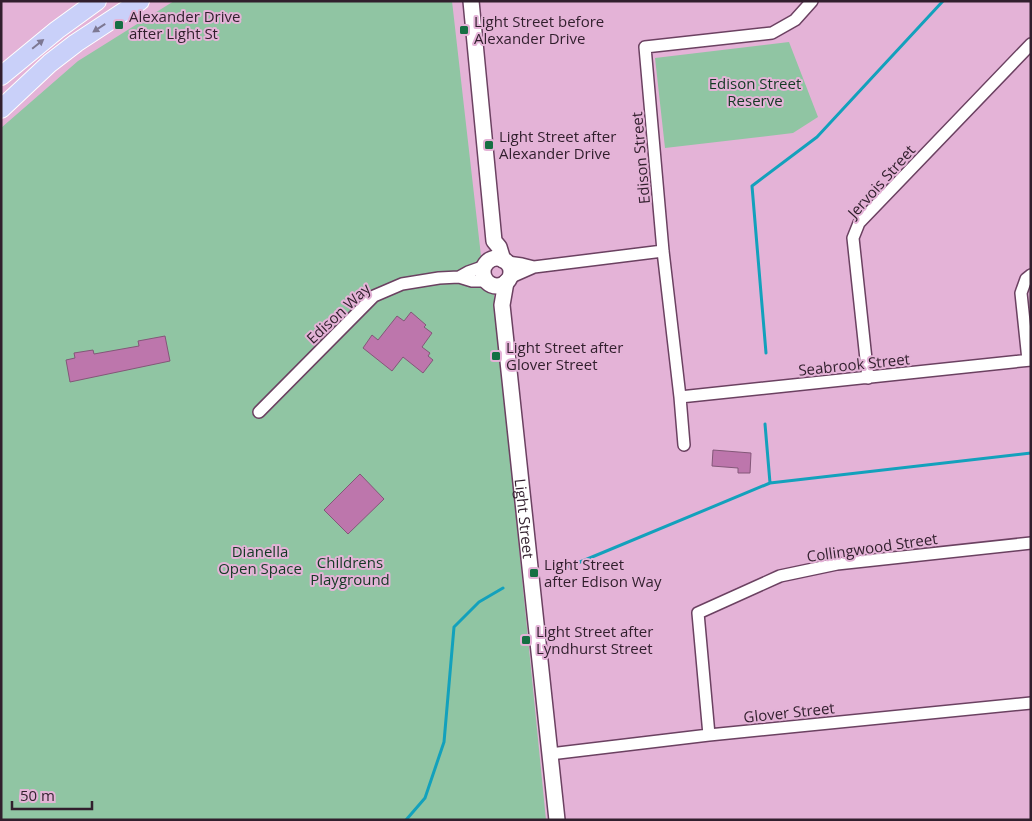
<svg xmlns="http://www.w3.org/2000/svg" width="1032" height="821" font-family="'Open Sans',sans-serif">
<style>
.green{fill:#90c5a3}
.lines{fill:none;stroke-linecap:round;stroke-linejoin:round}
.stream{stroke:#13a1bc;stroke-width:3}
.building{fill:#bd76ac;stroke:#835778}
.street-casing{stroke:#6b4161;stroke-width:14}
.secondary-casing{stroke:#6b4161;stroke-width:18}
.primary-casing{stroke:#fff;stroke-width:20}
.street{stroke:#fff;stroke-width:11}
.secondary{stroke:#fff;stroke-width:15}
.primary{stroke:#c9d0f9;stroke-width:18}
.oneway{fill:#7d7893}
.poi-dot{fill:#156f43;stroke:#e4b3d7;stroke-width:2}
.labels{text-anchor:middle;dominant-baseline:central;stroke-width:4;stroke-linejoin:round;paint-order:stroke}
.poi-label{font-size:15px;fill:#311f2d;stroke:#e4b3d7;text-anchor:start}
.park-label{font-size:15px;fill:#143924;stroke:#e4b3d7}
.street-label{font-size:15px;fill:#311f2d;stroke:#e4b3d7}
</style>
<rect width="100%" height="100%" fill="#e4b3d7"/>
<!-- green -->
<path class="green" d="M174 1H452L481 256 493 285 546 820H1V128L78 61Z
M789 42 818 117 793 133 665 148 655 58Z"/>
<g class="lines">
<!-- stream -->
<path class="stream" d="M766 353 752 186 817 137 943 1
M765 424 770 483
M568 567 770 483 1031 453
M406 820 425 798 444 742 454 627 479 602 503 588"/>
</g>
<!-- building -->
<path class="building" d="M411 312 426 325 424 327 432 333 422 347 430 353 428 356 433 360 423 373 403 357 392 371 363 348 372 335 378 340 397 316 404 321Z
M165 336 170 361 70 382 66 360 75 358 74 353 93 350 94 354 139 346 138 341Z
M713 450 751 453 750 473H738V468L712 466Z
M360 474 384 499 348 534 324 510Z"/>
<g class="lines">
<defs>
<path id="street" d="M507 262 522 264 534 267
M459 277 468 272 485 266
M509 278 534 267 663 251
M1028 360 1021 293 1026 279 1031 275
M868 378 853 238 859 223 1031 44
M680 397 1031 360
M259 412 374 296 402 284 439 278 459 277 472 281H487
M684 445 680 397 663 251 645 47 772 33 795 20 812 1
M709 735 698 613 780 576 837 564 1031 543
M550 754 709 735 1031 703"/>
<g id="secondary">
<path d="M471 1 494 241 499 247 503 260"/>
<circle cx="497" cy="272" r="14"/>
<path id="s1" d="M506 282 502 305 557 820"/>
</g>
<path id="primary" d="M1 76 57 30 97 1
M1 109 50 63 76 43 140 1"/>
</defs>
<!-- street casing -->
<use href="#street" class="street-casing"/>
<!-- secondary casing -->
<use href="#secondary" class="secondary-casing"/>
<!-- primary casing -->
<use href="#primary" class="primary-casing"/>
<!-- street -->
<use href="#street" class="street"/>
<!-- secondary -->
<use href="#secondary" class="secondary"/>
<!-- primary -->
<use href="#primary" class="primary"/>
</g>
<!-- one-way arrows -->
<defs><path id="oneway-solid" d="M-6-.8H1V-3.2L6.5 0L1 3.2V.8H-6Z" transform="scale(1.25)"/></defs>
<g class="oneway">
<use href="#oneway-solid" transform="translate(99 28) rotate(147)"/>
<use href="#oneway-solid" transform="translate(38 44) rotate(-39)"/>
</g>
<!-- markers -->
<g class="poi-dot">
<rect x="114" y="20" width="10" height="10" rx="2.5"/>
<rect x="459" y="25" width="10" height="10" rx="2.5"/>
<rect x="484" y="140" width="10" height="10" rx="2.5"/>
<rect x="491" y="351" width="10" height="10" rx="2.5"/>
<rect x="529" y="568" width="10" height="10" rx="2.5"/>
<rect x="521" y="635" width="10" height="10" rx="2.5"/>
</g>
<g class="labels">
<!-- poi labels -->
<g class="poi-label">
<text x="129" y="16">Alexander Drive<tspan x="129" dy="17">after Light St</tspan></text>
<text x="474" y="21">Light Street before<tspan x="474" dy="17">Alexander Drive</tspan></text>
<text x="499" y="136">Light Street after<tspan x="499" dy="17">Alexander Drive</tspan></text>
<text x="506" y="347">Light Street after<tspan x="506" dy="17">Glover Street</tspan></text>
<text x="544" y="564">Light Street<tspan x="544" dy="17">after Edison Way</tspan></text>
<text x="536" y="631">Light Street after<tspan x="536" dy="17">Lyndhurst Street</tspan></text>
</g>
<!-- park labels -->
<g class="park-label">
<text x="755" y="83">Edison Street<tspan x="755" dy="17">Reserve</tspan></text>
<text x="260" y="551">Dianella<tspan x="260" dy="17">Open Space</tspan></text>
<text x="350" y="562">Childrens<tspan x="350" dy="17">Playground</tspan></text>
</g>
<!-- street labels -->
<g class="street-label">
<text transform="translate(640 158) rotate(-95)">Edison Street</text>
<text transform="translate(881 181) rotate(-48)">Jervois Street</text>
<text transform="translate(338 313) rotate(-43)">Edison Way</text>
<text transform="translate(854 364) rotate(-6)">Seabrook Street</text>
<text stroke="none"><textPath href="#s1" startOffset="238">Light Street</textPath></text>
<text transform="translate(872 547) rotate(-8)">Collingwood Street</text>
<text transform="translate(789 712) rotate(-6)">Glover Street</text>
</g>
</g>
<!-- border -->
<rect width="1032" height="821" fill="none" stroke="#311f2d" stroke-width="5"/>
<!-- scale -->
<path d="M12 801v8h80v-8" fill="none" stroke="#311f2d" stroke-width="2.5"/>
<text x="20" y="801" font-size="15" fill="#311f2d" stroke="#e4b3d7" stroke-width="4" paint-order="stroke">50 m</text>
</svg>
